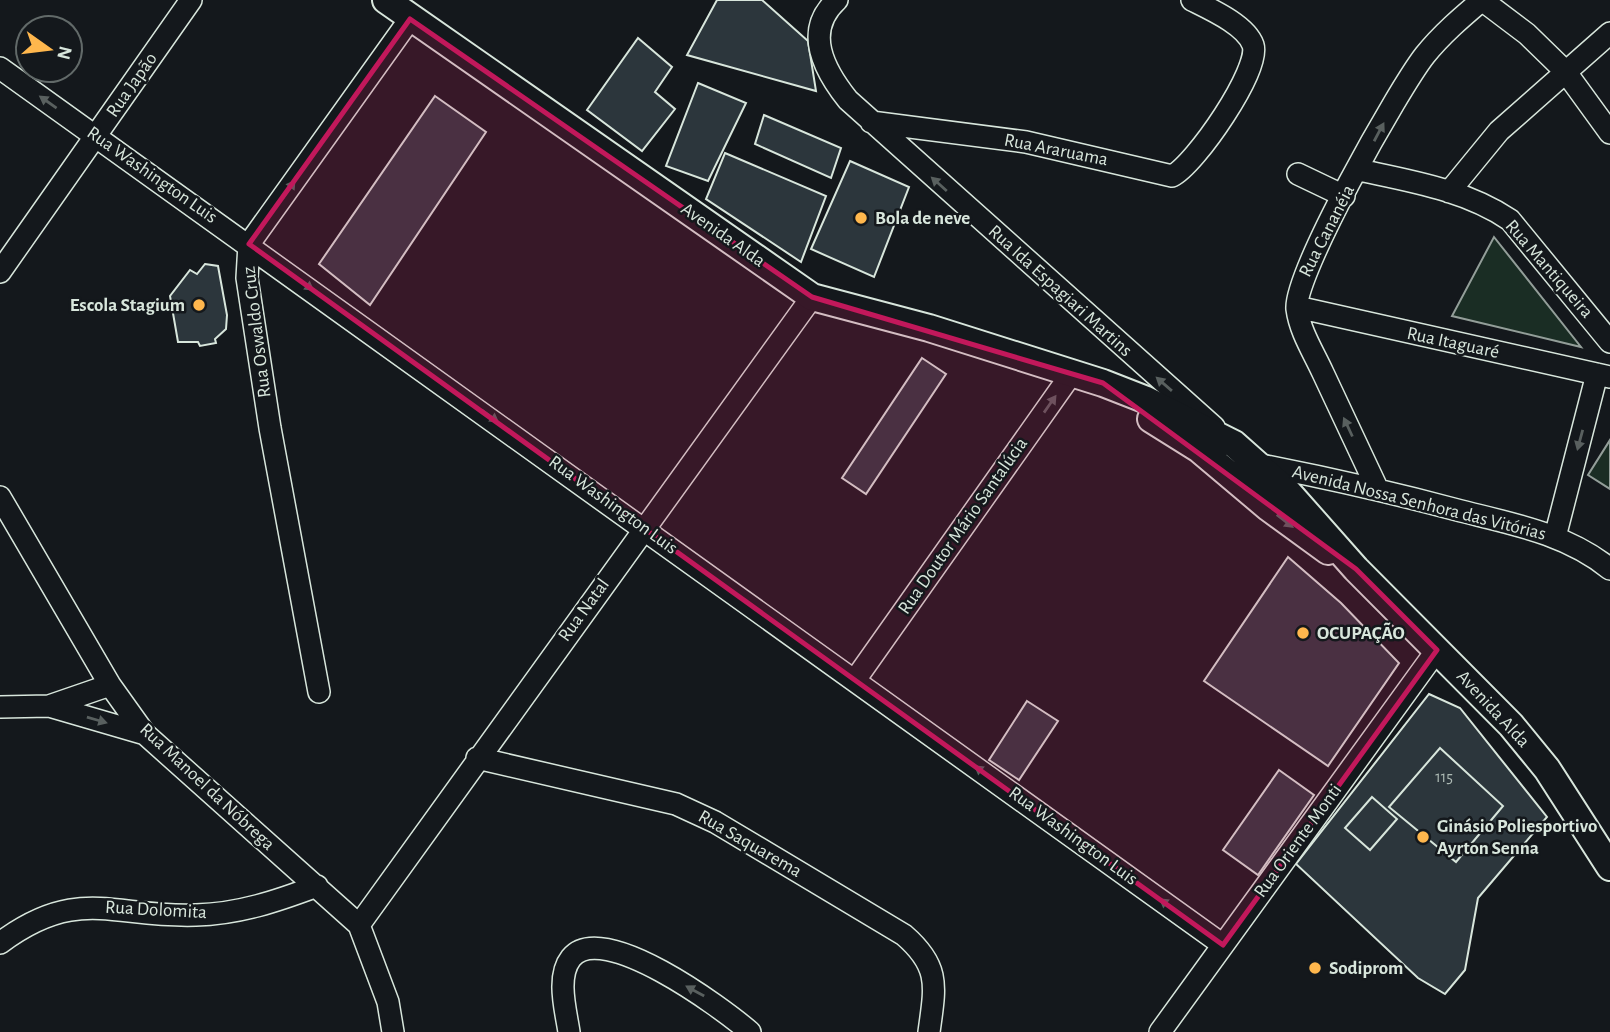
<svg xmlns="http://www.w3.org/2000/svg" width="1610" height="1032" font-family="'Alegreya Sans',sans-serif">
<style>
.green{fill:#1a2d24;stroke:#939e99;stroke-width:2}
.building{fill:#2c363c;stroke:#d8e6dc;stroke-width:2}
.lines{fill:none;stroke-linecap:round;stroke-linejoin:round}
.minor-casing{stroke:#d8e6dc;stroke-width:24}
.major-casing{stroke:#d8e6dc;stroke-width:30}
.minor{stroke:#14181c;stroke-width:21}
.major{stroke:#14181c;stroke-width:26}
.oneway{fill:#59605f}
.marked{fill:#c2185b;fill-opacity:0.2;stroke:#c2185b;stroke-width:5;stroke-linejoin:round}
.poi-dot{fill:#ffb74d;stroke:#14181c;stroke-width:2.5}
.labels{text-anchor:middle;dominant-baseline:central;stroke-width:5;stroke-linejoin:round;paint-order:stroke}
.number-label{font-size:16px;fill:#adbab4}
.street-label{font-size:19px;fill:#d8e6dc;stroke:#14181c}
.poi-label{font-size:19px;font-weight:bold;fill:#d8e6dc;stroke:#14181c;text-anchor:start}
</style>
<rect width="100%" height="100%" fill="#14181c"/>
<!-- green -->
<path class="green" d="M1494 237 1581 347 1452 316Z
M1610 440V489L1588 475Z"/>
<!-- building -->
<path class="building" d="M717 0H762L808 41 816 91 687 55Z
M638 38 672 67 655 92 675 109 642 151 587 110Z
M698 83 746 103 708 181 666 166Z
M435 96 486 132 370 305 319 264Z
M764 115 841 148 831 178 755 144Z
M725 153 826 196 801 262 706 199Z
M850 161 909 187 874 277 811 249Z
M205 264 218 266 227 315 226 329 215 339 216 343 200 346 198 342H178L170 296 190 270 197 274Z
M922 358 946 374 866 494 842 478Z
M1288 557 1341 603 1399 663 1328 766 1204 681Z
M1429 694 1460 708 1547 817 1478 898 1465 970 1445 994 1418 978 1296 864Z
M1027 701 1058 721 1019 780 989 760Z
M1440 748 1503 806 1456 862 1389 807Z
M1279 770 1314 795 1258 875 1223 850Z
M1372 797 1397 819 1370 850 1345 828Z"/>
<g class="lines">
<defs>
<path id="minor" d="M837 0C803 31 824 70 848 100L1214 427
M0 68 1223 945
M871 122 1026 142 1172 176C1195 165 1261 69 1253 45 1246 25 1210 9 1192 0
M1359 170C1410 181 1466 190 1510 220L1610 342
M1298 174 1344 196
M1449 192 1499 131 1610 33
M0 272 191 0
M1297 307 1610 377
M1261 465C1328 478 1394 493 1461 511 1513 524 1567 534 1610 569
M1377 488C1359 450 1341 411 1323 373 1314 353 1300 332 1297 309 1293 275 1399 88 1425 55 1442 34 1462 17 1482 0L1527 34 1565 71 1610 133
M0 497 110 685 145 734 359 925 388 1002 393 1032
M1555 537 1597 374
M855 680 1072 373
M319 692 270 428 247 278 249 244 410 19
M49 706 145 734
M0 707 49 706 110 685
M477 758 676 804 715 822 904 935C941 967 935 987 929 1032
M359 925 812 297
M0 943C78 885 113 918 196 915 239 914 277 901 317 886
M569 1032C566 1011 556 977 571 958 602 919 722 1008 750 1032
M1160 1032 1437 650"/>
<path id="major" d="M386 0 812 297 929 328 1103 383 1144 399 1234 444 1287 491 1356 569 1511 725 1547 769 1610 867
M1151 419 1199 449 1269 508 1328 551"/>
</defs>
<!-- minor casing -->
<use href="#minor" class="minor-casing"/>
<!-- major casing -->
<use href="#major" class="major-casing"/>
<!-- minor -->
<use href="#minor" class="minor"/>
<!-- major -->
<use href="#major" class="major"/>
</g>
<!-- one-way arrows -->
<defs><path id="oneway-solid" d="M-6-.8H1V-3.2L6.5 0L1 3.2V.8H-6Z" transform="scale(1.75)"/></defs>
<g class="oneway">
<use href="#oneway-solid" transform="translate(48 102) rotate(-145)"/>
<use href="#oneway-solid" transform="translate(1379 132) rotate(-62)"/>
<use href="#oneway-solid" transform="translate(939 184) rotate(-138)"/>
<use href="#oneway-solid" transform="translate(289 189) rotate(-55)"/>
<use href="#oneway-solid" transform="translate(305 284) rotate(36)"/>
<use href="#oneway-solid" transform="translate(1164 384) rotate(-139)"/>
<use href="#oneway-solid" transform="translate(1050 404) rotate(-55)"/>
<use href="#oneway-solid" transform="translate(490 416) rotate(36)"/>
<use href="#oneway-solid" transform="translate(1348 427) rotate(-115)"/>
<use href="#oneway-solid" transform="translate(1580 440) rotate(105)"/>
<use href="#oneway-solid" transform="translate(1285 521) rotate(38)"/>
<use href="#oneway-solid" transform="translate(97 720) rotate(16)"/>
<use href="#oneway-solid" transform="translate(983 772) rotate(-144)"/>
<use href="#oneway-solid" transform="translate(1168 905) rotate(-144)"/>
<use href="#oneway-solid" transform="translate(695 991) rotate(-151)"/>
</g>
<!-- marked area -->
<path class="marked" d="M410 19 812 297 1103 383 1356 569 1437 650 1223 945 249 244Z"/>
<!-- markers -->
<g class="poi-dot">
<circle cx="861" cy="218" r="7"/>
<circle cx="199" cy="305" r="7"/>
<circle cx="1303" cy="633" r="7"/>
<circle cx="1423" cy="837" r="7"/>
<circle cx="1315" cy="968" r="7"/>
</g>
<g class="labels">
<!-- number labels -->
<g class="number-label">
<text x="1444" y="777">115</text>
</g>
<!-- street labels -->
<g class="street-label">
<text transform="translate(132 85) rotate(-55)">Rua Japão</text>
<text transform="translate(1056 150) rotate(11)">Rua Araruama</text>
<text transform="translate(152 175) rotate(35)">Rua Washington Luis</text>
<text transform="translate(1327 231) rotate(-63)">Rua Cananéia</text>
<text transform="translate(723 235) rotate(35)">Avenida Alda</text>
<text transform="translate(1549 269) rotate(49)">Rua Mantiqueira</text>
<text transform="translate(1060 291) rotate(42)">Rua Ida Espagiari Martins</text>
<text transform="translate(257 332) rotate(-97)">Rua Oswaldo Cruz</text>
<text transform="translate(1453 343) rotate(12)">Rua Itaguaré</text>
<text transform="translate(1419 503) rotate(14)">Avenida Nossa Senhora das Vitórias</text>
<text transform="translate(613 505) rotate(36)">Rua Washington Luis</text>
<text transform="translate(963 526) rotate(-55)">Rua Doutor Mário Santalúcia</text>
<text transform="translate(584 610) rotate(-54)">Rua Natal</text>
<text transform="translate(1493 709) rotate(47)">Avenida Alda</text>
<text transform="translate(207 787) rotate(43)">Rua Manoel da Nóbrega</text>
<text transform="translate(1073 836) rotate(36)">Rua Washington Luis</text>
<text transform="translate(1298 841) rotate(-54)">Rua Oriente Monti</text>
<text transform="translate(750 844) rotate(30)">Rua Saquarema</text>
<text transform="translate(156 910) rotate(3)">Rua Dolomita</text>
</g>
<!-- poi labels -->
<g class="poi-label">
<text x="875" y="218">Bola de neve</text>
<text x="185" y="305" text-anchor="end">Escola Stagium</text>
<text x="1317" y="633">OCUPAÇÃO</text>
<text x="1437" y="826">Ginásio Poliesportivo<tspan x="1437" dy="22">Ayrton Senna</tspan></text>
<text x="1329" y="968">Sodiprom</text>
</g>
</g>
<!-- north arrow -->
<g transform="translate(49 49) rotate(104)"><circle r="33" fill="#14181c" stroke="#626a69" stroke-width="2"/>
<path d="M0-5L12 26L0 18L-12 26Z" fill="#ffb74d"/>
<text y="-10" font-size="19" font-weight="bold" text-anchor="middle" fill="#d8e6dc">N</text>
</g>
</svg>
